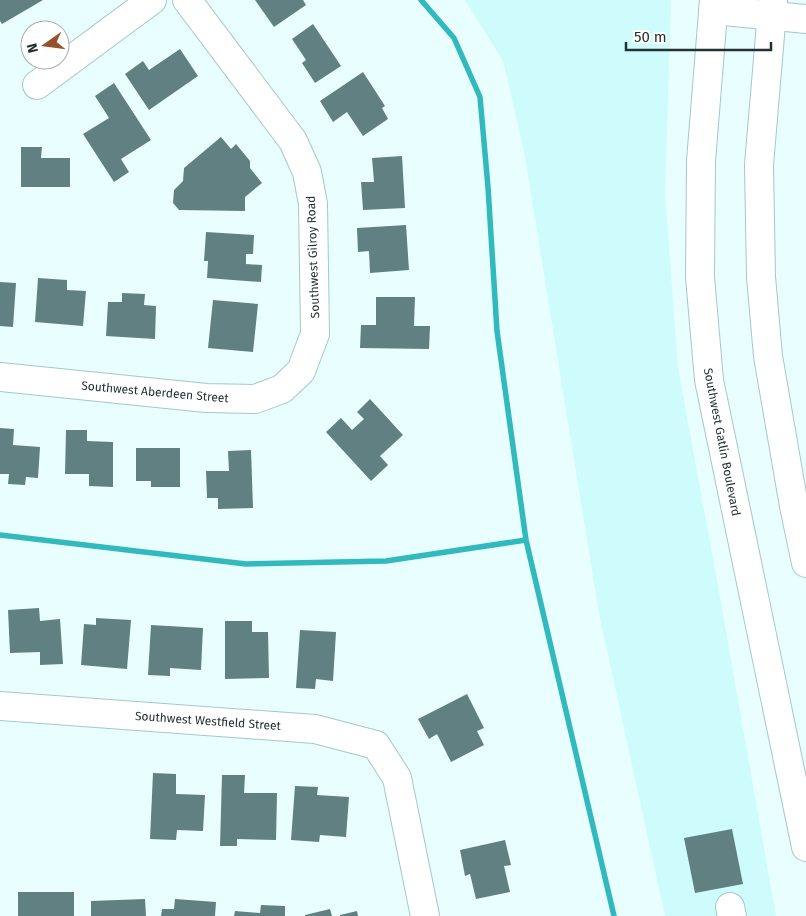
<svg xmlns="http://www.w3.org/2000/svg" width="806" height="916" font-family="'Fira Sans',sans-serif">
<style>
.built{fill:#cefcfd}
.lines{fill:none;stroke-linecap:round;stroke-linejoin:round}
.stream{stroke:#31b9be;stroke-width:5.5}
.building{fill:#608081}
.minor-casing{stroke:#a5c7c8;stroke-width:30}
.major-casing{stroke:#a5c7c8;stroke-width:30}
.minor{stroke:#fff;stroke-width:28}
.major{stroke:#fff;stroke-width:28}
.labels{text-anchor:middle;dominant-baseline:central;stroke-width:4.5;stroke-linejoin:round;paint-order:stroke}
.street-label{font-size:12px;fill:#233132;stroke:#fff}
</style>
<rect width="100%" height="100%" fill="#e9fefe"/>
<!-- built -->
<path class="built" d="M465 0H671L665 192 678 368 717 580 776 916H665L599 614 524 151 503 61Z"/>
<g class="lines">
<!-- stream -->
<path class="stream" d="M421 0 454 38 480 97 488 187 497 331 526 540 614 916
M0 535 246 564 386 561 526 540"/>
</g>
<!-- building -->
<path class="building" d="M0 0H43L2 24 0 21Z
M255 0H303L306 5 274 27Z
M313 24 341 66 315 83 302 63 306 60 292 39Z
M180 49 198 76 149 110 125 74 143 61 149 70Z
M363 72 385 106 382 108 388 119 363 136 347 112 333 122 320 101Z
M114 83 151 140 121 159 129 172 114 182 83 134 109 118 95 96Z
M221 137 231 149 236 144 250 161V168L262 183 245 197V211L179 210 173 203 174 190 183 181 184 168Z
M21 147H42L41 158H70V187H21Z
M402 156 405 208 363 210 361 182H374L372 158Z
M406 225 409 270 370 273 369 251 358 252 357 228Z
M206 232 254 235 253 254H246V264L262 265 261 282 207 278 208 261H204Z
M38 278 67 280V290L86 291 83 326 35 322Z
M0 282 16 283 13 327 0 326Z
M122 293 145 294 144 305 156 306 155 339 106 336 108 302H122Z
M376 297H415L414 326H430L429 349 360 348 361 325H376Z
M213 300 258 304 253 352 208 348Z
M370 399 403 435 380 456 388 465 371 481 326 432 341 418 352 430 364 419 357 412Z
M0 428 14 429 13 445 40 447 38 478 26 477 25 485 8 484 9 474H0Z
M66 430H87V441L113 442V487L89 486V474H65Z
M136 448H180V487H151V481H136Z
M251 450 253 508 218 509V498H207L206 471H229L228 451Z
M39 608 40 621 60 619 63 664 40 665V652L10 653 8 610Z
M96 618 131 620 127 669 81 665 84 624 96 625Z
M225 621H252V632H268L269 678 225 679Z
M151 625 203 628 201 670 170 668V676L148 675Z
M300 630 336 632 333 681 316 679 315 689 296 688Z
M467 694 484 728 477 731 484 745 451 762 437 734 429 739 418 719Z
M153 773 176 774V794L205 795 203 831 177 830 176 840 150 839Z
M222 775H245L244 793H277L276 840 237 839V846H220Z
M295 786 318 787 317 795 349 797 346 837 320 835 319 842 291 840Z
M732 829 743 884 695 893 684 838Z
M505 840 511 865 504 866 510 892 476 899 470 874 465 876 460 850Z
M18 892H74V916H18Z
M145 899 146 916H91V901Z
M175 899 216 902 215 916H161L162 909H174Z
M261 905 285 906V916H234L235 911 260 913Z
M330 909 332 916H305V915Z
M357 911 358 916H340V915Z"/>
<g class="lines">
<defs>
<path id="minor" d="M713 10 806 19
M37 85 152 0
M0 377 206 398 255 399 282 389 301 371 315 334 313 204 307 172 293 141 187 0
M0 706 315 729 376 745 397 778 425 916
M730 907 732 916"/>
<path id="major" d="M714 0 701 161 700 277 709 380 806 847
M773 0 759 165 761 277 768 356 794 506 806 563"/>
</defs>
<!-- minor casing -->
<use href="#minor" class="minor-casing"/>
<!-- major casing -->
<use href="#major" class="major-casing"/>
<!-- minor -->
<use href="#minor" class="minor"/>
<!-- major -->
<use href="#major" class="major"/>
</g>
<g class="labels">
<!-- street labels -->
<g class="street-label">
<text transform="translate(313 257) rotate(-92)">Southwest Gilroy Road</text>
<text transform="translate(155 392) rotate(5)">Southwest Aberdeen Street</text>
<text transform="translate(722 442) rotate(79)">Southwest Gatlin Boulevard</text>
<text transform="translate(208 721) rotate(4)">Southwest Westfield Street</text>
</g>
</g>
<!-- north arrow -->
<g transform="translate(45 45) rotate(256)"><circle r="24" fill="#ffffff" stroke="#a7adad"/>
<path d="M0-4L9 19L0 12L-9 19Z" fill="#975229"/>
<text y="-8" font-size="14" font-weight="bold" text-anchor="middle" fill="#233132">N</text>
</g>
<!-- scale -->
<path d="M626 42v8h145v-8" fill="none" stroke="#233132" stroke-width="2.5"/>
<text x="634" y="42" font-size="15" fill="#233132" stroke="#ffffff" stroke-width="4" paint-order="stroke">50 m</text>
</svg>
